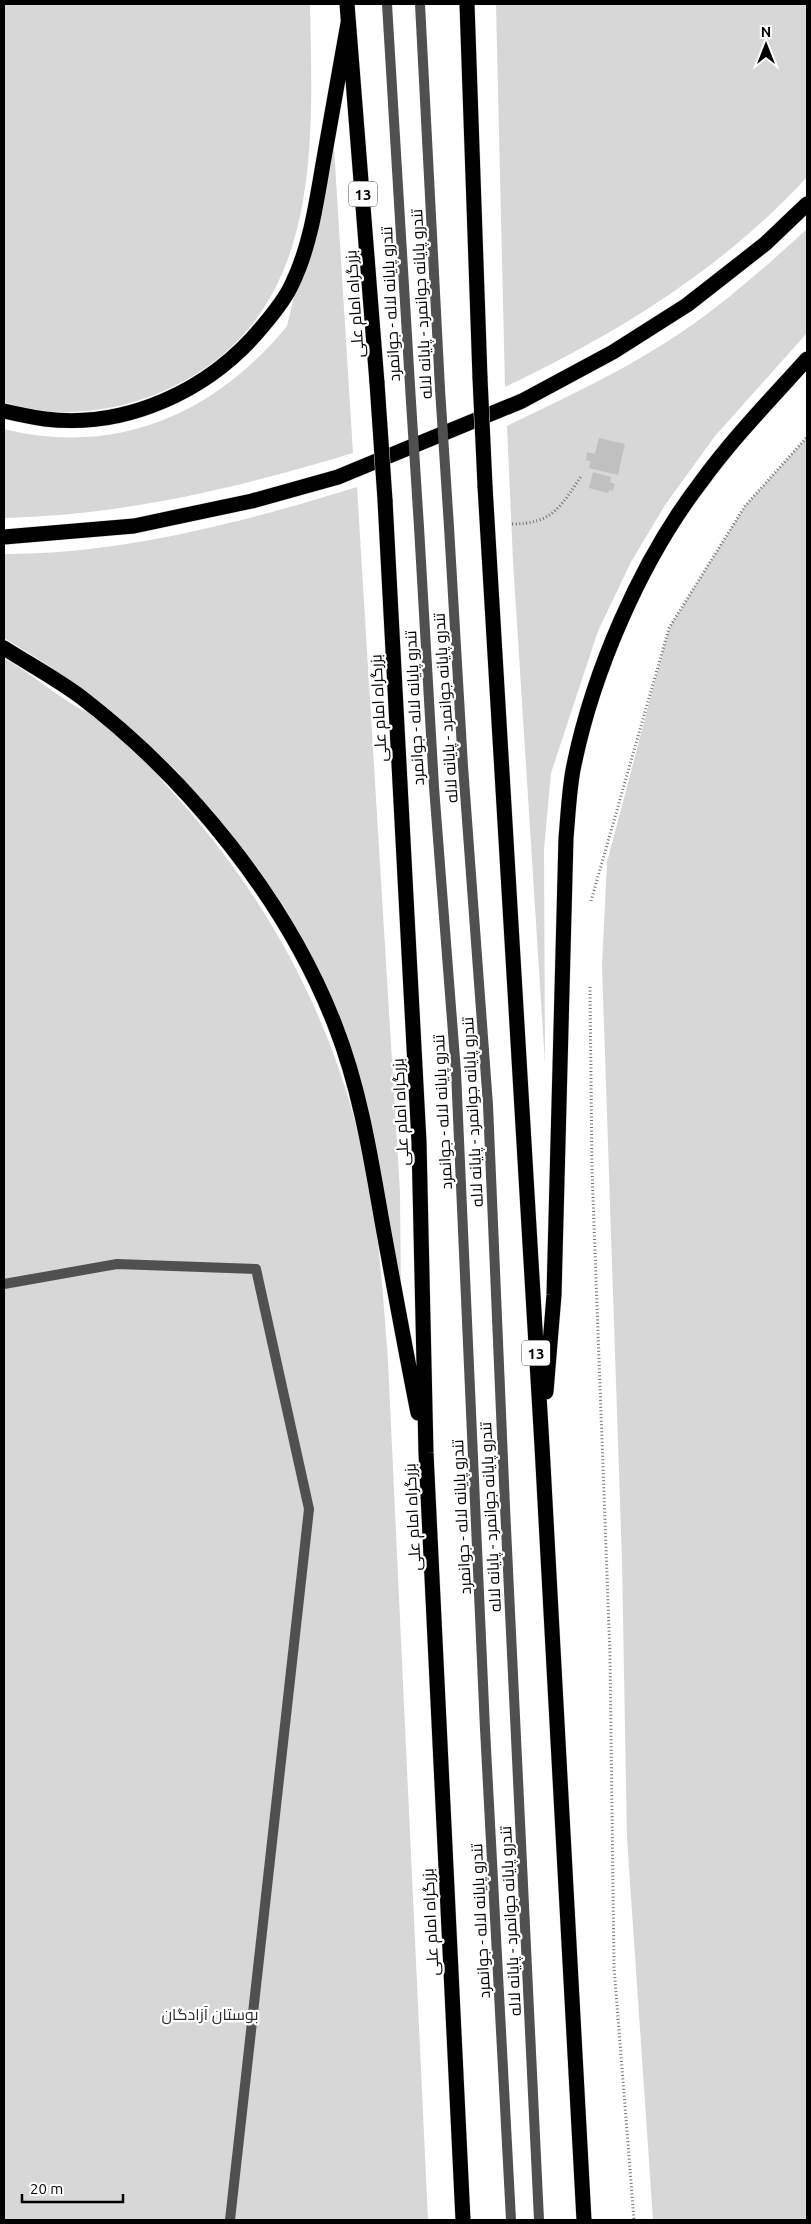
<svg xmlns="http://www.w3.org/2000/svg" width="811" height="2224" font-family="Ubuntu,Cairo,sans-serif">
<style>
.green{fill:#d7d7d7}
.building{fill:#c0c0c0}
.lines{fill:none;stroke-linecap:round;stroke-linejoin:round}
.highway-casing{stroke:#dbdbdb;stroke-width:16}
.path{stroke:#727272;stroke-width:3;stroke-dasharray:1 2.5;stroke-linecap:butt}
.lane{stroke:#505050;stroke-width:10}
.highway{stroke:#000;stroke-width:15}
.highway-bridge-casing{stroke:#dbdbdb;stroke-width:16;stroke-linecap:butt}
.lane-bridge{stroke:#505050;stroke-width:10}
.highway-bridge{stroke:#000;stroke-width:15}
.labels{text-anchor:middle;dominant-baseline:central;stroke-width:4.5;stroke-linejoin:round;paint-order:stroke}
.shield{fill:#fff;stroke:#4c4c4c;stroke-width:1}
.shield-label{font-size:15px;font-weight:bold;fill:#000}
.street-label{font-size:16px;fill:#000;stroke:#fff}
.park-label{font-size:16px;fill:#2e2e2e;stroke:#fff}
</style>
<rect width="100%" height="100%" fill="#fff"/>
<!-- green -->
<path class="green" d="M4 4H310C313 154 323 324 159 393 111 413 54 419 4 402Z
M496 4H807V177C723 269 616 334 505 387Z
M333 132 353 453C237 488 126 515 4 518V429C117 457 215 414 287 326Z
M807 229V333L715 436 665 505 631 562 598 631 551 773 544 849 545 1064 513 561 507 426C560 400 615 375 665 343 717 310 762 270 807 229Z
M807 437V2220H653L627 1838 622 1561 602 966 607 862 669 628 745 506Z
M357 487 400 1192 401 1296 374 1139 348 1037 330 993 302 939 211 812 174 768 107 707 48 665 4 638V554C123 554 244 522 357 487Z
M4 658C30 673 52 692 77 707 89 714 105 717 115 726 121 731 127 739 132 745 145 761 159 777 173 793 269 898 336 1024 365 1163 379 1228 383 1295 388 1361L428 2220H4Z"/>
<!-- building -->
<path class="building" d="M599 438 625 444 618 475 589 468 591 461 586 460 587 452 595 454Z
M593 472 611 477 610 482 615 484 613 491 609 490 608 493 589 488Z"/>
<g class="lines">
<defs>
<path id="highway" d="M347 4 377 383
M467 4 480 378
M4 411C17 414 31 417 45 419 127 429 210 390 262 327 272 315 285 300 292 284 310 247 316 205 323 164 331 117 340 70 348 23
M485 486 542 1446 584 2220
M385 500 419 1142 426 1453 463 2220
M4 537 134 526 252 501 338 477 522 401 613 352 687 305 765 244 807 204
M4 648C29 664 57 679 81 697 188 779 286 899 335 1025 359 1086 370 1152 381 1216 393 1282 405 1348 418 1413
M546 1392 554 1295 566 838C568 816 569 792 573 770 592 673 641 560 701 482 733 438 771 399 807 359"/>
</defs>
<!-- highway casing -->
<use href="#highway" class="highway-casing"/>
<!-- path -->
<path class="path" d="M512 524C553 524 561 506 582 475
M591 901 669 628 745 506 807 437
M590 987 592 1170 610 1655 614 1967 634 2220"/>
<!-- lane -->
<path class="lane" d="M387 4 411 402
M420 4 440 389
M419 527 434 787 456 1072 485 1729 511 2220
M449 527 463 766 488 1105 505 1507 539 2220
M4 1284 117 1264 256 1269 309 1509 230 2220"/>
<!-- highway -->
<use href="#highway" class="highway"/>
<defs>
<path id="highway-bridge" d="M480 378 485 486
M377 383 385 500"/>
</defs>
<!-- highway-bridge casing -->
<use href="#highway-bridge" class="highway-bridge-casing"/>
<!-- lane-bridge -->
<path class="lane-bridge" d="M440 389 449 527
M411 402 419 527"/>
<!-- highway-bridge -->
<use href="#highway-bridge" class="highway-bridge"/>
</g>
<g class="labels">
<!-- shield labels -->
<g class="shield">
<rect x="349" y="181.5" width="28" height="25" rx="4"/>
<rect x="522" y="1340.5" width="28" height="25" rx="4"/>
</g>
<g class="shield-label">
<text x="363" y="194">13</text>
<text x="536" y="1353">13</text>
</g>
<!-- street labels -->
<g class="street-label">
<text transform="translate(354 304) rotate(-94)">بزرگراه امام علی</text>
<text transform="translate(390 304) rotate(-93)">تندرو پایانه لاله - جوانمرد</text>
<text transform="translate(421 304) rotate(-93)">تندرو پایانه جوانمرد - پایانه لاله</text>
<text transform="translate(378 708) rotate(-93)">بزرگراه امام علی</text>
<text transform="translate(414 708) rotate(-93)">تندرو پایانه لاله - جوانمرد</text>
<text transform="translate(445 708) rotate(-94)">تندرو پایانه جوانمرد - پایانه لاله</text>
<text transform="translate(400 1112) rotate(-93)">بزرگراه امام علی</text>
<text transform="translate(442 1112) rotate(-93)">تندرو پایانه لاله - جوانمرد</text>
<text transform="translate(472 1112) rotate(-93)">تندرو پایانه جوانمرد - پایانه لاله</text>
<text transform="translate(412 1517) rotate(-93)">بزرگراه امام علی</text>
<text transform="translate(461 1517) rotate(-93)">تندرو پایانه لاله - جوانمرد</text>
<text transform="translate(490 1517) rotate(-93)">تندرو پایانه جوانمرد - پایانه لاله</text>
<text transform="translate(480 1921) rotate(-93)">تندرو پایانه لاله - جوانمرد</text>
<text transform="translate(510 1921) rotate(-93)">تندرو پایانه جوانمرد - پایانه لاله</text>
<text transform="translate(430 1922) rotate(-93)">بزرگراه امام علی</text>
</g>
<!-- park labels -->
<g class="park-label">
<text x="210" y="2014">بوستان آزادگان</text>
</g>
</g>
<!-- border -->
<rect width="811" height="2224" fill="none" stroke="#000000" stroke-width="10"/>
<!-- north arrow -->
<g transform="translate(766 45)" stroke="#ffffff" stroke-width="4" paint-order="stroke">
<path d="M0-4L9 19L0 12L-9 19Z" fill="#000000"/>
<text y="-8" font-size="14" font-weight="bold" text-anchor="middle" fill="#000000">N</text>
</g>
<!-- scale -->
<path d="M22 2194v8h101v-8" fill="none" stroke="#000000" stroke-width="2.5"/>
<text x="30" y="2194" font-size="15" fill="#000000" stroke="#ffffff" stroke-width="4" paint-order="stroke">20 m</text>
</svg>
